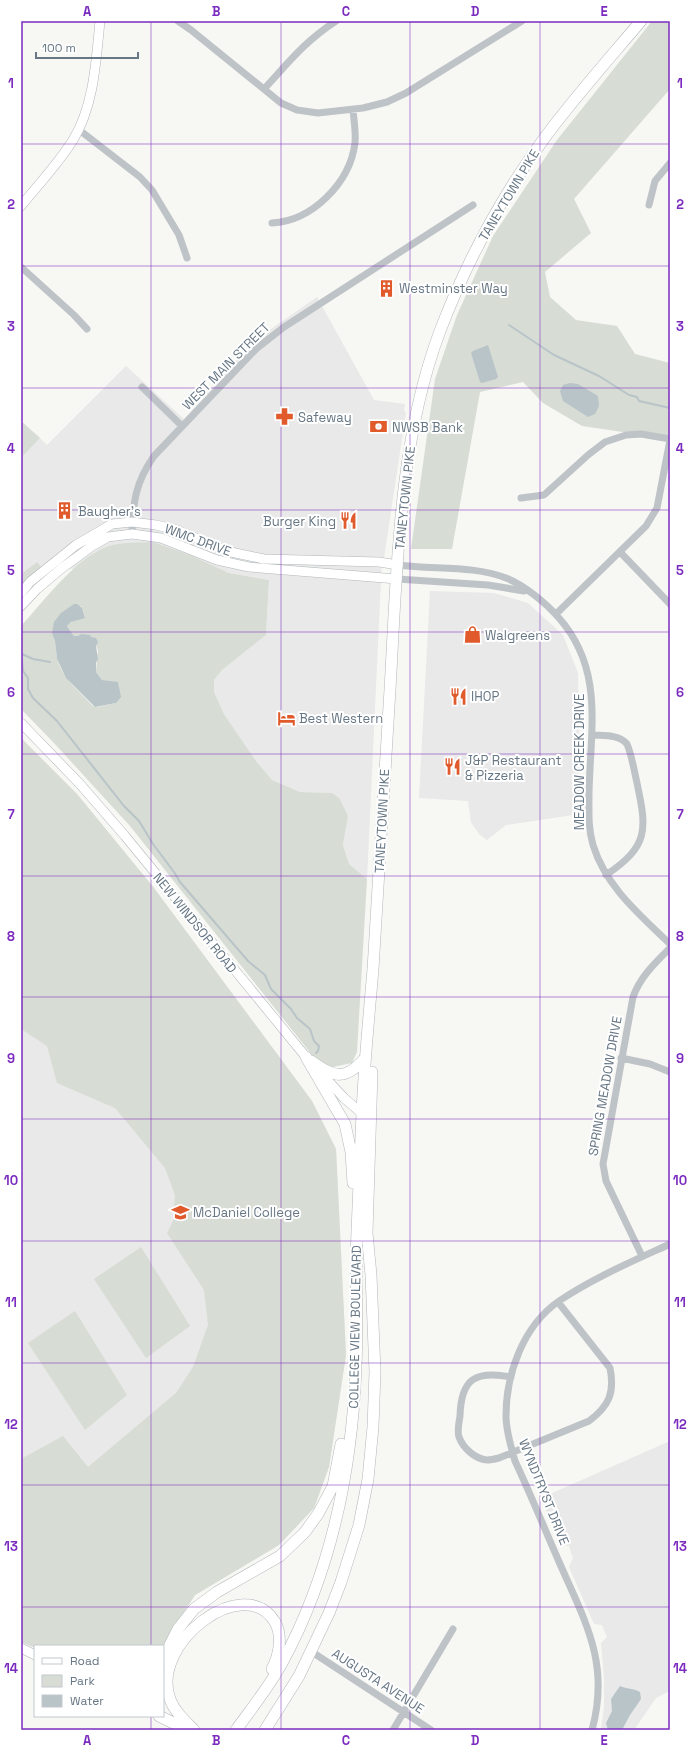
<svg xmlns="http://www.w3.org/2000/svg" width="691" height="1751" font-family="'Space Grotesk',sans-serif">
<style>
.built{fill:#e8e9e8}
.green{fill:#d7dcd4;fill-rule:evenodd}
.water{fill:#b9c4c9}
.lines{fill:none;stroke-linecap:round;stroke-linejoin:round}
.stream{stroke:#b9c4c9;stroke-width:2}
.major-casing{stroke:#b2b7bb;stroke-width:10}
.highway-casing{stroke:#b2b6ba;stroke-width:12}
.minor{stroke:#bec3c7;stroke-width:7}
.major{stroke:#fff;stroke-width:9}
.highway{stroke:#fff;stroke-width:11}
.grid{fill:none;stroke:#7b2cbf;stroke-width:1;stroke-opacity:0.55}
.labels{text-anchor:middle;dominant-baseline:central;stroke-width:4;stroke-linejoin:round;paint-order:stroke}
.street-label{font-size:13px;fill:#677785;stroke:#fff}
.poi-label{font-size:13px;fill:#677785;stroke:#fff;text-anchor:start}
.neatline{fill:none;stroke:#7b2cbf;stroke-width:1.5}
.grid-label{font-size:13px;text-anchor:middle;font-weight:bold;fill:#7b2cbf}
</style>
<rect width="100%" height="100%" fill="#f7f7f4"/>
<!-- built -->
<path class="built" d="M317 297 374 400 405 404 404 411 406 412 384 558H382L367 879 349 864 343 845 348 816 332 793 300 792 272 780 256 761 224 714 214 692V680L222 670 266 635 269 580 229 573 190 555 153 542 95 552 74 569 41 567 37 562 21 574V458L40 438 47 445 126 366 184 419 255 340Z
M430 591 494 593 528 603 563 635 578 673 580 814 506 825 487 840 479 834 471 822 468 801 419 798Z
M21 738 77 794 154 888 312 1101 336 1149 346 1355 329 1467 314 1508 279 1545 195 1595 163 1646H35V1648L21 1642Z
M670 1441V1691L656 1698 634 1730H601L604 1707V1677L601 1643 607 1637 602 1625 594 1624 569 1567 573 1558 569 1546 560 1545 541 1498Z"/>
<!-- green -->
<path class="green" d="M652 21H670V89L574 199 591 233 545 272 550 297 576 320 617 326 635 354 670 363V439L582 426 543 403 523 382 480 392 452 549H411L435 379 457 315 493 236 557 140Z
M21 421 40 438 21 458Z
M153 542 190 555 229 573 269 580 266 635 222 670 214 680V692L224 714 256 761 272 780 300 792 332 793 339 798 348 816 343 845 349 864 367 879 357 1052 352 1063 328 1068 316 1060 130 826 54 743 21 709V626C44 601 80 552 113 545 125 542 140 543 153 542ZM81 606 85 617 71 622 67 626 74 636H78L81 634 93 638 98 650 96 672 102 680 113 683 118 682 119 690 116 703 97 707 93 706C79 691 62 678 57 658 55 649 57 641 52 633Z
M37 562 41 567 21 586V574Z
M21 738 77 794 154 888 312 1101 336 1149 346 1355 329 1467 314 1508 279 1545 195 1595 178 1621 163 1648V1646H35V1648L21 1642V1459L63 1436 88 1467 176 1393 193 1367 208 1325 204 1290 167 1233 173 1221 175 1195 165 1168 115 1108 57 1083 47 1046 21 1029Z
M141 1247 190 1326 146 1358 94 1279Z
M75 1311 127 1395 85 1430 28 1343Z"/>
<!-- water -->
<path class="water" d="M488 345 498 377 496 379 482 383 480 382 471 353 473 351Z
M570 383 578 384 598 396 599 406 595 414 588 417 563 401 560 391 563 385Z
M74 604H77L82 608 85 618 71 622 67 626 74 636H78L81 634 90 635 91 637 96 638 98 642 96 646 98 659 96 663V672L102 680 118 682 121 697 116 703 95 707 66 678 57 659 55 641 52 633 54 622 61 613Z
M620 1686C627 1689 633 1688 640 1692L641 1699 630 1715 622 1730H608L606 1723 612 1711 611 1699Z"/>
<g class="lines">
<!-- stream -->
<path class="stream" d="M509 325 554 355 599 376 629 395 637 397 639 401 670 408
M21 650 23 671 28 678V689L33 698 57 721 124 806 139 821 153 844 174 872 180 882 248 961 265 975 271 989 291 1009 297 1018 310 1029 314 1041 319 1046 318 1051 316 1053
M22 654 33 659 50 662"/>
<defs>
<path id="major" d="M21 206C38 185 58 164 73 140 94 106 96 61 100 21
M21 593 30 582 76 545 112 524 132 522 156 525 177 530 226 551 264 559 379 562 398 565
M21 606 37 589 62 568 92 546 108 537 132 534 161 538 217 560 249 567 397 579
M21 723 80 784 125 836 306 1057 344 1098 365 1116
M21 1648 35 1655"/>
<path id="highway" d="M306 1057 345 1124 351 1152 353 1183
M311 1061C334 1078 346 1081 366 1057
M163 1659 178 1629 194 1609 217 1592 280 1556 305 1532 318 1514 333 1486 341 1444
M159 1716 188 1730
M194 1730C185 1721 174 1711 170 1699 149 1644 244 1571 275 1622 283 1636 279 1656 272 1669
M236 1730C252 1708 269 1687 282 1663 331 1573 352 1468 356 1367 358 1321 355 1276 357 1231 359 1192 360 1152 362 1113 364 1065 369 1017 373 969 379 881 383 794 389 706 397 582 396 448 440 331 466 263 500 199 543 140 573 99 608 60 641 21
M265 1730 299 1676 329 1613 341 1582 359 1525 368 1479 373 1427 375 1372 371 1275 367 1233 372 1072"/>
</defs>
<!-- major casing -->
<use href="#major" class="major-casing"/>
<!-- highway casing -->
<use href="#highway" class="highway-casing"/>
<!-- minor -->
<path class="minor" d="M178 21 191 30 281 103 297 110 318 113 363 108 387 102 406 93 522 21
M264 89C289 62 304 42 336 21
M78 129 140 177 152 190 179 235 187 258
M649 205 655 181 670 163
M272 223C312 221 350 183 355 143 356 132 354 121 353 110
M21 267 74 315 87 329
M142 387 182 426
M521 498 544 495 588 455 605 442 626 435 641 434 670 439
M132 534C133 503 135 483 154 456L256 349 284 327 473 205
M621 553 670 604
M398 565C433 570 473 565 506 578 524 585 546 603 559 618 605 670 590 731 589 794 589 812 588 828 593 845 606 887 640 915 670 944
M397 579 488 585 524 591
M556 614 646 526 657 508 670 440
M592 735C603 736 619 734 627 744 632 756 634 770 637 783 647 830 649 846 606 875
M621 1058 650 1064 670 1072
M642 1256 606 1181 603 1164 633 997C640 977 655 963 670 948
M511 1377C475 1370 461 1379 460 1416 459 1422 457 1432 459 1437 463 1448 475 1459 487 1460 490 1460 495 1459 499 1458L589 1421C609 1406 615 1393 610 1368L558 1302
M312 1652 431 1730
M393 1730 453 1629
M592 1730C610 1664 586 1623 560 1564 545 1530 531 1495 515 1461 511 1447 506 1431 506 1416 506 1374 523 1326 559 1301 593 1278 633 1261 670 1244"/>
<!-- major -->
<use href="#major" class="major"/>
<!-- highway -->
<use href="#highway" class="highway"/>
</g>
<!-- grid -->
<path class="grid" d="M151 21V1646M281 21V1730M410 21V1730M540 21V1730M21 144H670M21 266H670M21 388H670M21 510H670M21 632H670M21 754H670M21 876H670M21 997H670M21 1119H670M21 1241H670M21 1363H670M21 1485H670M21 1607H670M151 1716V1730"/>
<!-- icons -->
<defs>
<symbol id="building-bare" viewBox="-9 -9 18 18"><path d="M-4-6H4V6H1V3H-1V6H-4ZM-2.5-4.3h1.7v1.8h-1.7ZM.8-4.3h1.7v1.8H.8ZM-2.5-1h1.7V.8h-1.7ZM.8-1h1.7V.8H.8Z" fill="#e05a2c" stroke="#fff" stroke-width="2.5" paint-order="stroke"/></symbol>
<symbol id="pharmacy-bare" viewBox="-9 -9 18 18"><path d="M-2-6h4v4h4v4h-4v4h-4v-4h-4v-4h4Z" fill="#e05a2c" stroke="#fff" stroke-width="2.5" paint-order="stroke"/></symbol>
<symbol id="bank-bare" viewBox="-9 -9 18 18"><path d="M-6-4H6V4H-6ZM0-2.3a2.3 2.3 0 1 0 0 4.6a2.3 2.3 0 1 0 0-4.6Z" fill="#e05a2c" stroke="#fff" stroke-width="2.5" paint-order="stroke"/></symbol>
<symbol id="restaurant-bare" viewBox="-9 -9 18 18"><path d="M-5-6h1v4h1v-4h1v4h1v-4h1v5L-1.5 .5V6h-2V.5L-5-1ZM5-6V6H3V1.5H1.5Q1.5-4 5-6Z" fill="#e05a2c" stroke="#fff" stroke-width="2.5" paint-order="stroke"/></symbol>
<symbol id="shop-bare" viewBox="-9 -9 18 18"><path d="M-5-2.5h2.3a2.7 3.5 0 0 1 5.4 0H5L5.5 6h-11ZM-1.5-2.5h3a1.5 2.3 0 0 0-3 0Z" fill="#e05a2c" stroke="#fff" stroke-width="2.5" paint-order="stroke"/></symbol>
<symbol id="hotel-bare" viewBox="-9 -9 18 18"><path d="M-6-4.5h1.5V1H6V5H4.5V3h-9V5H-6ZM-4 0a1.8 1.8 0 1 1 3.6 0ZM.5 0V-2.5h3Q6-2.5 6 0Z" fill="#e05a2c" stroke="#fff" stroke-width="2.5" paint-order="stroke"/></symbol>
<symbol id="university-bare" viewBox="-9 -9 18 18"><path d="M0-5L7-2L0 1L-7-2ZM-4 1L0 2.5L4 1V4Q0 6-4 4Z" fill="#e05a2c" stroke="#fff" stroke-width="2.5" paint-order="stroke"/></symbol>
</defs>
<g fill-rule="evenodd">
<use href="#building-bare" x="374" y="276" width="25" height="25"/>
<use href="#pharmacy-bare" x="272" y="404" width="25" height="25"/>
<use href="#bank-bare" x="366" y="414" width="25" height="25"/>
<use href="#building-bare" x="52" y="498" width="25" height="25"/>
<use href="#restaurant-bare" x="336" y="508" width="25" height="25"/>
<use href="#shop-bare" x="460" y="622" width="25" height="25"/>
<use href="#restaurant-bare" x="446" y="684" width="25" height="25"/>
<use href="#hotel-bare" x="274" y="706" width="25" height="25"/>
<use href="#restaurant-bare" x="440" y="754" width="25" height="25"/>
<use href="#university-bare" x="168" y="1200" width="25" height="25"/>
</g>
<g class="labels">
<!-- street labels -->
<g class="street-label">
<text transform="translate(509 195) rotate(-59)">TANEYTOWN PIKE</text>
<text transform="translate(226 366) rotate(-45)">WEST MAIN STREET</text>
<text transform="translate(405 498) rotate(-84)">TANEYTOWN PIKE</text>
<text transform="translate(198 540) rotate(20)">WMC DRIVE</text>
<text transform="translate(579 762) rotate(-90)">MEADOW CREEK DRIVE</text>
<text transform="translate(382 821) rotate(-87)">TANEYTOWN PIKE</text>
<text transform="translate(195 923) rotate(51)">NEW WINDSOR ROAD</text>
<text transform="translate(605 1086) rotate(-80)">SPRING MEADOW DRIVE</text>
<text transform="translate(355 1327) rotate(-89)">COLLEGE VIEW BOULEVARD</text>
<text transform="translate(544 1492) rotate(68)">WYNDTRYST DRIVE</text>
<text transform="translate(378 1681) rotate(33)">AUGUSTA AVENUE</text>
</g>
<!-- poi labels -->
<g class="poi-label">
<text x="399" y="288">Westminster Way</text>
<text x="298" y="417">Safeway</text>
<text x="392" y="427">NWSB Bank</text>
<text x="78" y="511">Baugher's</text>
<text x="336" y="521" text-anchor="end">Burger King</text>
<text x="485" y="635">Walgreens</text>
<text x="471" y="696">IHOP</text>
<text x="299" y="718">Best Western</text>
<text x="465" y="760">J&amp;P Restaurant<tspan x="465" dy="15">&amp; Pizzeria</tspan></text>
<text x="193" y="1212">McDaniel College</text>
</g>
</g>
<!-- border -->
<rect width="691" height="1751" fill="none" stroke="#ffffff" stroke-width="44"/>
<!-- legend -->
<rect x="34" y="1645" width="130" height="72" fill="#ffffff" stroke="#c2c9ce"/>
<rect x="42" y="1658" width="20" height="6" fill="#ffffff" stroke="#c2c9ce"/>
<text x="70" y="1665" font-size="12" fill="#677785">Road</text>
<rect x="42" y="1675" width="20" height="12" fill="#d7dcd4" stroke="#c2c9ce"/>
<text x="70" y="1685" font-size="12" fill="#677785">Park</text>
<rect x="42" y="1695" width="20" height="12" fill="#b9c4c9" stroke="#c2c9ce"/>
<text x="70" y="1705" font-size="12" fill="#677785">Water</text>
<!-- scale -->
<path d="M36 52v6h102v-6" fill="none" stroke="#677785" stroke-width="2"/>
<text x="42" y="52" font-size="12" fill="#677785" stroke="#ffffff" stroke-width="3" paint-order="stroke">100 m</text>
<rect x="22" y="22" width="647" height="1707" class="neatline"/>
<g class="grid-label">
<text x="87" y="16">A</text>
<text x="216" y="16">B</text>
<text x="346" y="16">C</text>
<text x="475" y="16">D</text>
<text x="604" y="16">E</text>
<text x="11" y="88">1</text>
<text x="680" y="88">1</text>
<text x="11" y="209">2</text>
<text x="680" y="209">2</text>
<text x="11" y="331">3</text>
<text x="680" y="331">3</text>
<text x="11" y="453">4</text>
<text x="680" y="453">4</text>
<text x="11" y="575">5</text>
<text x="680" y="575">5</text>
<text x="11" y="697">6</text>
<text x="680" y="697">6</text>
<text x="11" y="819">7</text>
<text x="680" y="819">7</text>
<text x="11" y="941">8</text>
<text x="680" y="941">8</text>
<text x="11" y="1063">9</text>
<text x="680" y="1063">9</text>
<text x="11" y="1185">10</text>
<text x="680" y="1185">10</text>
<text x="11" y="1307">11</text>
<text x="680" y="1307">11</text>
<text x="11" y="1429">12</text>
<text x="680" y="1429">12</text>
<text x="11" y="1551">13</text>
<text x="680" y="1551">13</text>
<text x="11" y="1673">14</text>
<text x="680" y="1673">14</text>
<text x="87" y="1745">A</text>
<text x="216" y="1745">B</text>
<text x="346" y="1745">C</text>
<text x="475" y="1745">D</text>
<text x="604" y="1745">E</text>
</g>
</svg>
